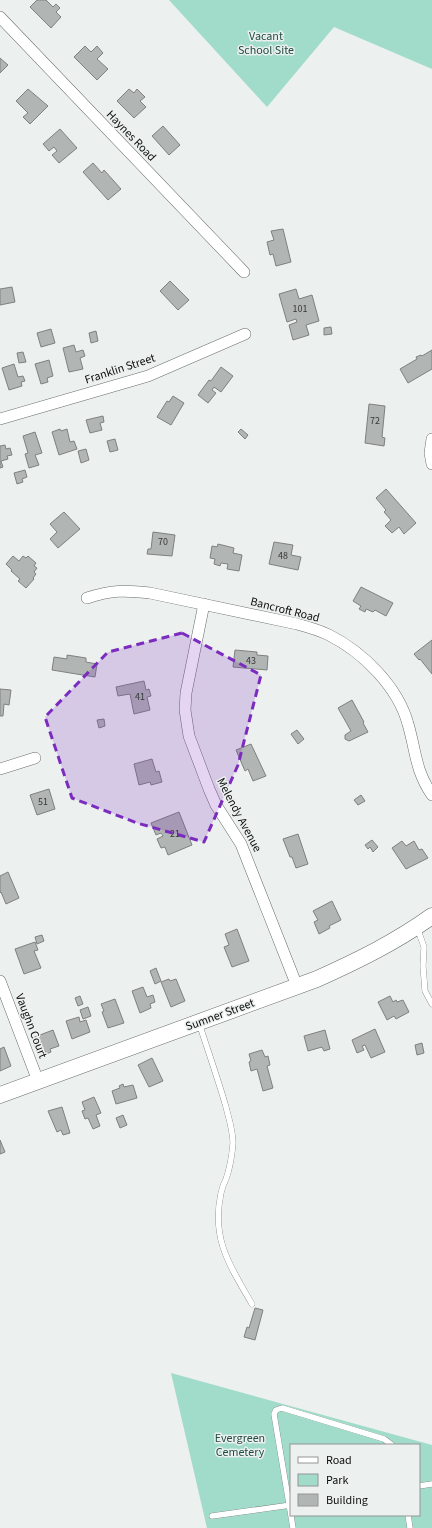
<svg xmlns="http://www.w3.org/2000/svg" width="432" height="1528" font-family="'Source Sans 3',sans-serif">
<style>
.green{fill:#a1dbca;fill-rule:evenodd}
.building{fill:#b1b5b4;stroke:#7e8180}
.lines{fill:none;stroke-linecap:round;stroke-linejoin:round}
.service-casing{stroke:#6a6d6c;stroke-width:6}
.minor-casing{stroke:#6a6d6c;stroke-width:12}
.secondary-casing{stroke:#6a6d6c;stroke-width:17}
.service{stroke:#fff;stroke-width:5.5}
.minor{stroke:#fff;stroke-width:11}
.secondary{stroke:#fff;stroke-width:16}
.marked{fill:#7b2cbf;fill-opacity:0.2;stroke:#7b2cbf;stroke-width:3;stroke-dasharray:8 5;stroke-linejoin:round}
.labels{text-anchor:middle;dominant-baseline:central;stroke-width:3;stroke-linejoin:round;paint-order:stroke}
.number-label{font-size:10px;fill:#363838}
.park-label{font-size:12px;fill:#214d42;stroke:#ecf0ef}
.street-label{font-size:12px;fill:#0d0e0e;stroke:#ecf0ef}
</style>
<rect width="100%" height="100%" fill="#ecf0ef"/>
<!-- green -->
<path class="green" d="M169 0H432V69L334 27 267 107Z
M171 1373 432 1445V1528H207ZM291 1445H419V1515H291Z"/>
<!-- building -->
<path class="building" d="M37 0H46L53 7 56 4 60 8 56 12 61 17 51 28 30 7Z
M85 46 91 52 97 46 103 53 97 59 108 69 97 80 74 57Z
M0 58 8 65 0 73Z
M28 89 48 106 30 124 23 117 28 113 16 101Z
M129 89 134 93 137 89 145 97 140 101 146 107 134 118 117 101Z
M163 126 180 145 169 155 152 136Z
M60 129 77 148 59 163 52 155 57 151 54 147 49 151 43 144Z
M93 163 102 173 104 170 121 189 108 200 83 172Z
M283 229 291 262 276 266 273 254 270 255 267 242 274 240 271 231Z
M170 281 189 300 178 310 160 291Z
M12 287 15 302 0 305V289Z
M296 289 299 299 312 295 319 321 306 325 309 335 293 340 289 325 297 322 296 319 287 322 279 294Z
M331 327 332 334 324 335V328Z
M51 329 55 343 41 347 37 333Z
M96 331 98 341 91 343 89 333Z
M74 345 76 352 83 350 85 356 80 358 83 369 69 372 63 348Z
M432 350V369L408 383 400 369 417 359 416 357 421 355 422 356Z
M23 352 26 362 19 363 17 353Z
M49 360 53 376 47 378 48 382 41 384 35 364Z
M14 364 18 377 23 376 25 381 21 382 22 386 9 390 2 368Z
M221 367 233 376 221 392 214 387 212 390 216 393 208 403 198 395 209 380 211 381Z
M173 396 184 403 171 425 157 417 167 401 169 402Z
M369 404 385 406 382 437 385 438 384 446 365 443Z
M103 416 104 422 100 423 102 430 90 433 86 420Z
M60 429 61 431 67 429 70 442 74 441 77 449 59 455 52 432Z
M241 429 248 435 245 439 238 432Z
M35 432 42 453 35 455 39 465 29 468 25 454 28 453 23 436Z
M115 439 118 450 110 452 107 441Z
M5 445 6 449 10 448 12 455 7 456 8 459 1 461 3 467 0 468V446Z
M86 449 89 460 81 463 78 451Z
M25 470 27 477 22 479 23 482 17 484 14 473Z
M386 489 416 523 404 534 399 527 392 533 385 526 391 520 384 512 386 510 376 498Z
M64 512 80 529 58 548 50 539 57 532 50 524Z
M153 532 175 535 172 556 147 554 148 549H151Z
M274 542 293 545 291 555 301 557 298 570 269 564Z
M218 544 234 548 233 553 242 555 239 571 227 569 228 564 221 563 220 566 214 564 215 559 210 558 212 546 217 547Z
M13 556 19 561 23 556 26 558 28 556 36 563 34 566 37 568 34 572 36 574 33 578 34 579 26 588 18 581 20 579 11 571 12 570 6 564Z
M361 587 393 603 386 616 375 610 373 612 366 609 365 612 359 609 361 606 353 601Z
M432 640V674L420 659 419 660 414 654Z
M235 650 257 652V655L268 656 267 670 233 667Z
M67 655 86 658V662L97 664 95 677 52 670 54 657 67 659Z
M144 681 146 690 149 689 151 696 147 697 150 710 134 714 130 694 118 696 116 687Z
M0 689 11 690 9 705 4 704 3 716H0Z
M352 700 364 722 363 723 368 732 349 741 345 739V735L351 731 338 708Z
M104 719 105 726 99 728 97 720Z
M297 730 304 739 298 744 291 734Z
M251 744 266 776 253 781 248 769 245 771 236 750Z
M152 759 156 772 159 771 162 782 151 785 150 782 139 785 134 764Z
M49 789 55 809 37 815 30 795Z
M361 795 365 801 358 805 354 800Z
M179 812 192 845 168 855 165 847 161 848 157 839 163 836 161 833 156 835 151 823Z
M298 834 308 864 296 868 292 857H290L283 839Z
M372 840 378 847 373 852 370 847 368 849 365 845Z
M402 841 406 846 414 841 419 850 422 849 428 858 406 869 392 848Z
M8 872 19 898 6 904 1 892 0 893V876Z
M332 901 341 920 329 926 330 928 319 934 314 922 318 920 313 911Z
M237 929 249 961 232 967 224 947 229 945 225 934Z
M42 935 44 941 37 944 35 937Z
M35 942 38 950 34 951 41 968 24 974 15 949Z
M156 968 161 981 155 984 150 971Z
M169 979 170 981 176 979 185 1001 171 1007 161 982Z
M143 987 147 997 153 995 155 1002 150 1004 151 1008 140 1013 132 991Z
M80 996 83 1004 78 1006 75 998Z
M390 996 393 1002 396 1000 397 1002 403 1000 409 1012 396 1019 394 1016 387 1020 378 1002Z
M115 999 124 1023 108 1028 102 1012 104 1011 101 1004Z
M88 1007 91 1016 83 1019 80 1010Z
M79 1017 80 1022 86 1020 90 1032 72 1039 66 1021Z
M375 1029 385 1052 371 1058 365 1045 362 1046 364 1050 357 1053 352 1040Z
M53 1030 59 1046 50 1049 51 1052 46 1054 45 1051 38 1054 32 1038Z
M325 1030 330 1049 324 1051 322 1047 308 1051 304 1036Z
M422 1043 424 1053 417 1055 415 1045Z
M4 1047 11 1066 0 1071V1049Z
M262 1050 265 1057 268 1056 270 1065 267 1066 273 1088 263 1091 257 1069 251 1071 249 1062 251 1061 249 1054Z
M152 1058 163 1081 149 1087 138 1065Z
M123 1084 124 1087 133 1085 137 1098 116 1104 112 1091 120 1088 119 1086Z
M94 1097 101 1113 96 1115 100 1126 93 1129 88 1118 85 1119 82 1111 85 1110 82 1102Z
M62 1107 70 1133 63 1135 61 1130 57 1132 48 1111Z
M123 1115 127 1125 120 1128 116 1118Z
M0 1140 5 1152 0 1154Z
M255 1308 263 1310 255 1340 244 1337 247 1327 249 1328Z"/>
<g class="lines">
<defs>
<path id="service" d="M417 927 424 947 423 966 425 991 432 1004
M199 1023C208 1051 218 1079 226 1107 229 1119 233 1131 233 1143 232 1155 230 1168 226 1179 224 1183 222 1188 221 1193 211 1239 230 1266 252 1304
M419 1486 432 1484
M408 1515 410 1528
M212 1516 291 1505
M293 1528 274 1414 276 1410 282 1408 384 1439 392 1445"/>
<path id="minor" d="M0 17 244 272
M0 419 148 376 245 334
M432 439 430 453 432 464
M87 598C111 590 125 590 150 593L297 624C308 627 319 630 329 635 363 652 398 687 408 724 416 751 415 770 432 795
M204 604 186 693 185 710 189 736 209 789 216 805 241 844 297 986
M0 769 35 758
M0 981 38 1081"/>
<path id="secondary" d="M0 1095 317 979C357 961 396 942 432 916"/>
</defs>
<!-- service casing -->
<use href="#service" class="service-casing"/>
<!-- minor casing -->
<use href="#minor" class="minor-casing"/>
<!-- secondary casing -->
<use href="#secondary" class="secondary-casing"/>
<!-- service -->
<use href="#service" class="service"/>
<!-- minor -->
<use href="#minor" class="minor"/>
<!-- secondary -->
<use href="#secondary" class="secondary"/>
</g>
<!-- marked area -->
<path class="marked" d="M182 633 261 675 238 765 204 842 137 823 72 798 45 717 108 652Z"/>
<g class="labels">
<!-- number labels -->
<g class="number-label">
<text x="300" y="309">101</text>
<text x="375" y="421">72</text>
<text x="163" y="542">70</text>
<text x="283" y="556">48</text>
<text x="251" y="661">43</text>
<text x="140" y="697">41</text>
<text x="43" y="802">51</text>
<text x="175" y="834">21</text>
</g>
<!-- park labels -->
<g class="park-label">
<text x="266" y="36">Vacant<tspan x="266" dy="14">School Site</tspan></text>
<text x="240" y="1438">Evergreen<tspan x="240" dy="14">Cemetery</tspan></text>
</g>
<!-- street labels -->
<g class="street-label">
<text transform="translate(131 136) rotate(46)">Haynes Road</text>
<text transform="translate(120 369) rotate(-18)">Franklin Street</text>
<text transform="translate(285 610) rotate(14)">Bancroft Road</text>
<text transform="translate(239 815) rotate(62)">Melendy Avenue</text>
<text transform="translate(220 1015) rotate(-20)">Sumner Street</text>
<text transform="translate(31 1026) rotate(69)">Vaughn Court</text>
</g>
</g>
<!-- legend -->
<rect x="290" y="1444" width="130" height="72" fill="#ecf0ef" stroke="#939695"/>
<rect x="298" y="1457" width="20" height="6" fill="#ffffff" stroke="#939695"/>
<text x="326" y="1464" font-size="12" fill="#0d0e0e">Road</text>
<rect x="298" y="1474" width="20" height="12" fill="#a1dbca" stroke="#939695"/>
<text x="326" y="1484" font-size="12" fill="#0d0e0e">Park</text>
<rect x="298" y="1494" width="20" height="12" fill="#b1b5b4" stroke="#939695"/>
<text x="326" y="1504" font-size="12" fill="#0d0e0e">Building</text>
</svg>
